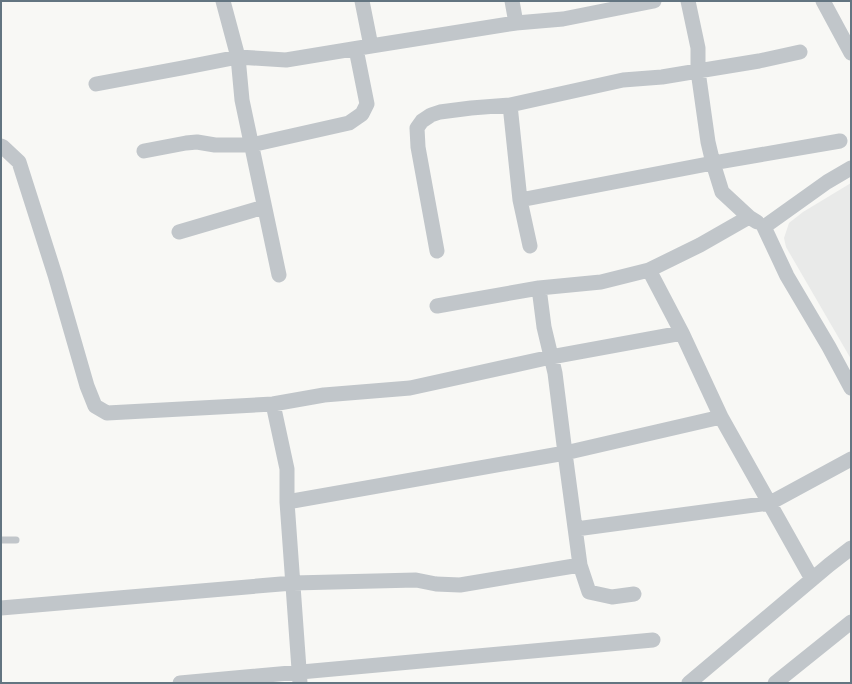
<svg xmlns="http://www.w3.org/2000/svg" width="852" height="684" font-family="'Noto Sans',sans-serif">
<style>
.built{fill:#e9eae9}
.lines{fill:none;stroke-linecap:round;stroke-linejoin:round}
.service{stroke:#c1c6ca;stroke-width:7}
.minor{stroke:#c1c6ca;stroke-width:15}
</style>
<rect width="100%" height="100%" fill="#f8f8f5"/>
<!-- built -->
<path class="built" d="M851 183V359L786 247 784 238 789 223 803 212Z"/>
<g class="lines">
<!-- service -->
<path class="service" d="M1 540H16"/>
<!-- minor -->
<path class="minor" d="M223 1 238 57 242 100 279 275
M512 1 516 23
M688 1 698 48V71L708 142 713 163 722 192 749 217 757 222
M823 1 851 53
M371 46 516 23 563 19 654 1
M96 84 182 68 238 57 286 60 371 46 362 1
M510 105 520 200 530 246
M1 146 3 147 19 162 55 275 87 386 95 406 107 413 273 404 324 395 410 388 551 357 682 333
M144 151 186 143 197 142 215 145H251L349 123 362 114 367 104 356 49
M851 168 827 182 764 227 787 276 829 347 851 388
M520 200 713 163 840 141
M179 232 264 207
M437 251 418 147 417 128 422 121 431 115 440 112 471 108 510 105 623 80 662 77 698 71 759 61 800 52
M649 270 682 333 721 417 812 579
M437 306 539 288
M273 404 287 469V502L300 683
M287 502 565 453 721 417
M576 529 770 503 851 459
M634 594 612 597 589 592 580 565 565 453 555 373 544 327 539 288 601 282 649 270 700 245 749 217
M1 608 293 583 416 580 436 584 460 585 580 565
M180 683 653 640
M689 683 829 565 851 548
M775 683 851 622"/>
</g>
<!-- border -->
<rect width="852" height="684" fill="none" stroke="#637581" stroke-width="4"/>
</svg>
